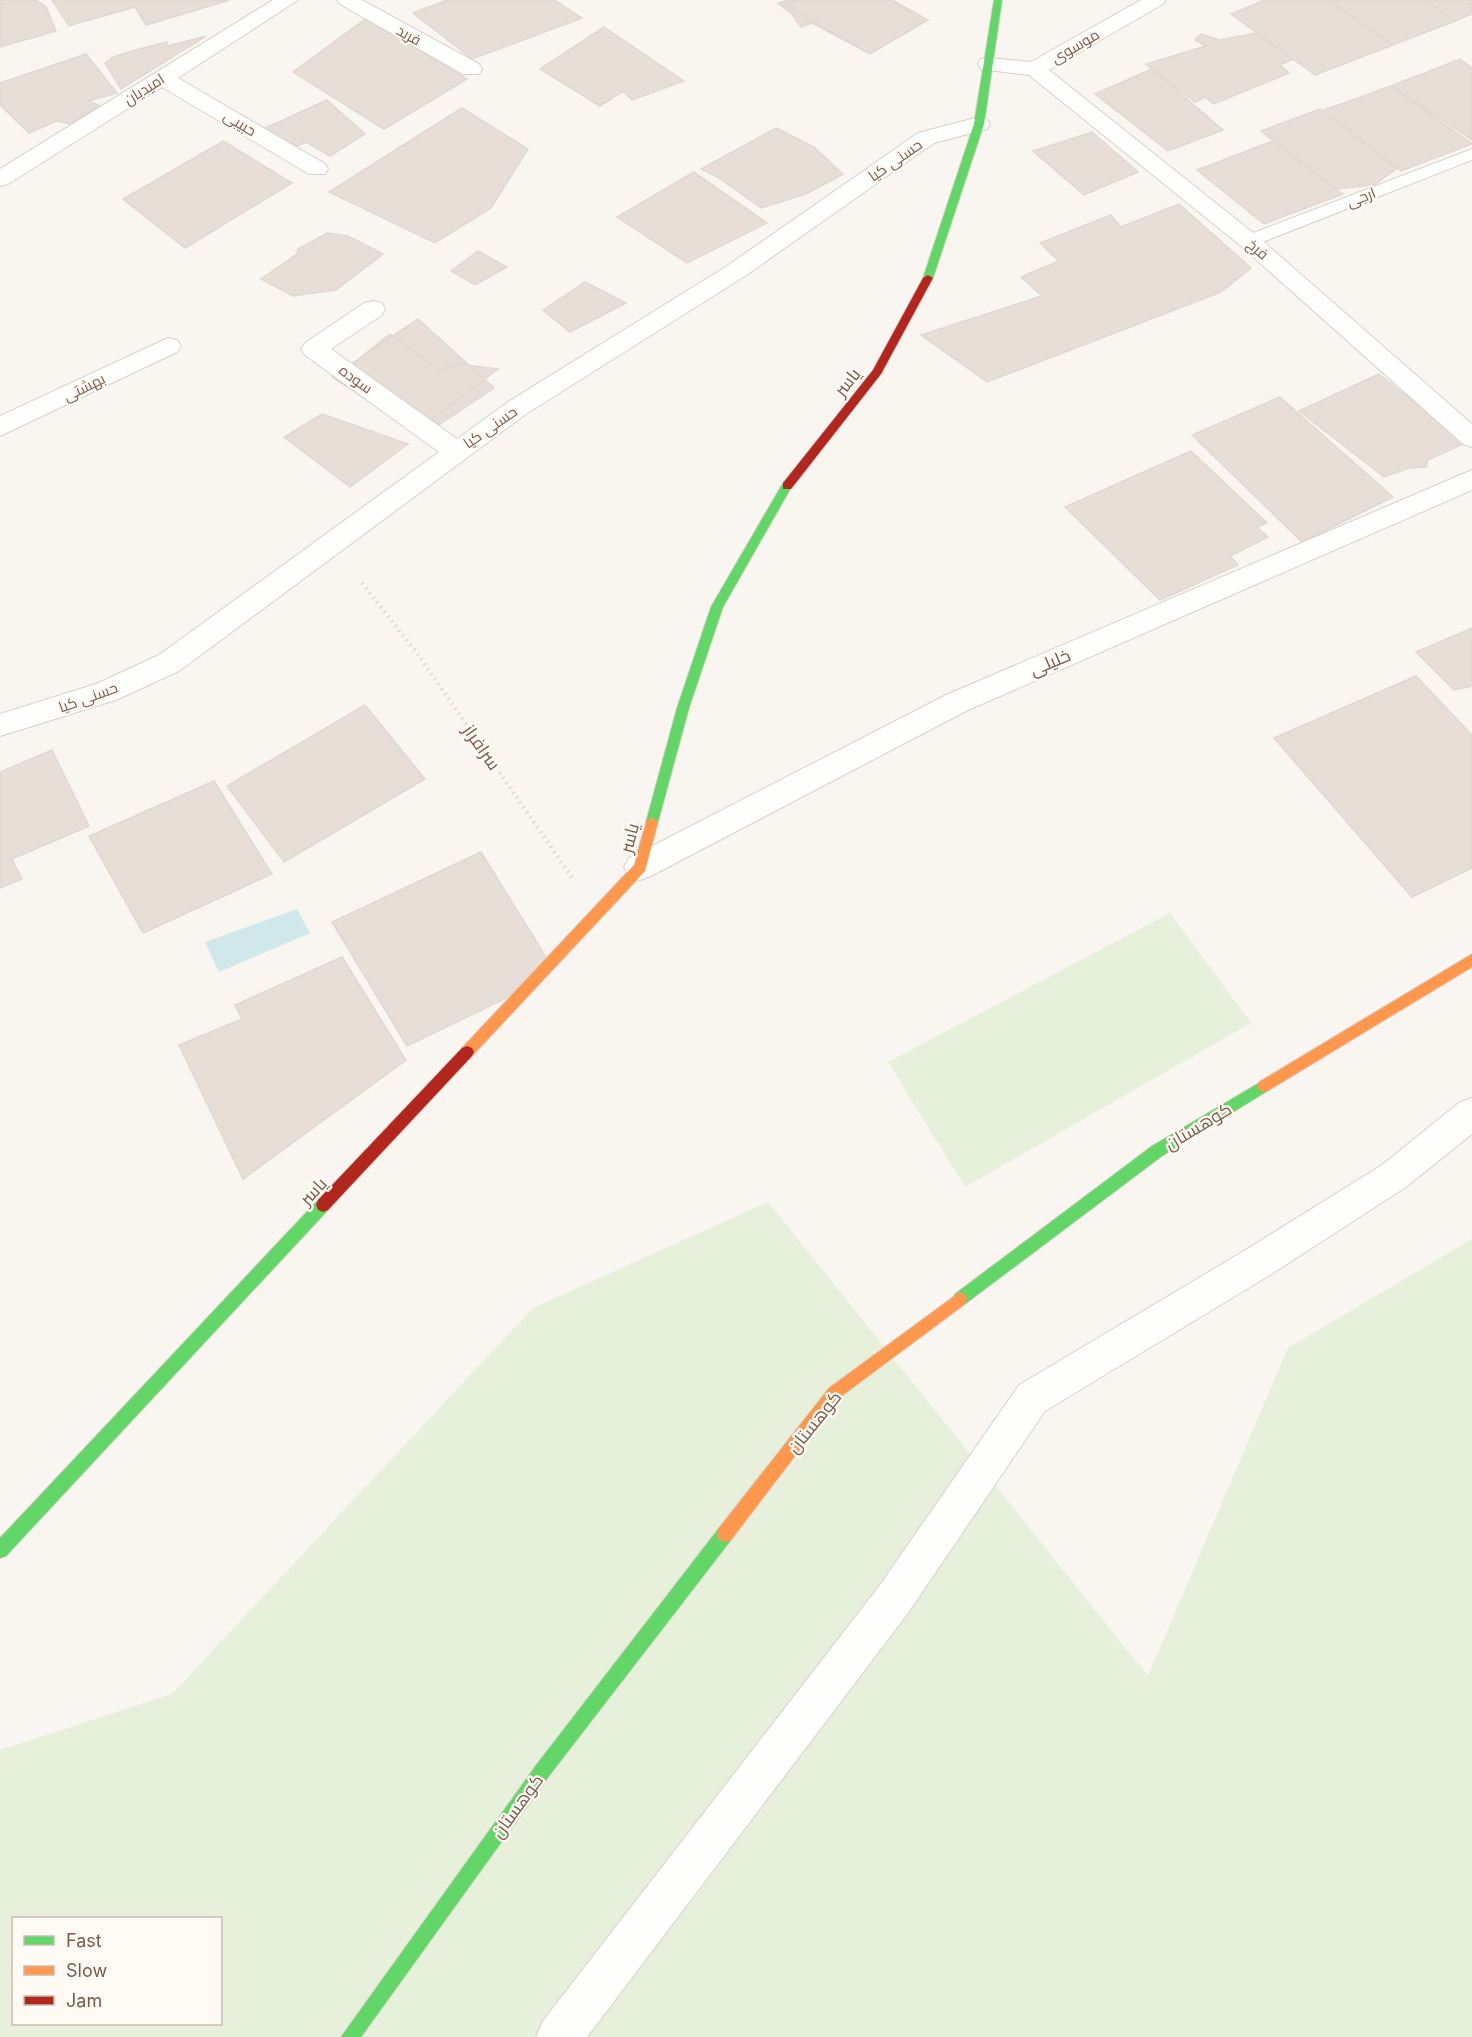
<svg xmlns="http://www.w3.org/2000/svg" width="1472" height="2037" font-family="Inter,Cairo,sans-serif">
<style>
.green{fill:#e7f0db;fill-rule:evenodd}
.water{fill:#d0e8ea}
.building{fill:#e6ded7;stroke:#e2d8d2;stroke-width:1.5}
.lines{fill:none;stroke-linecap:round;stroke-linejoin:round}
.lane-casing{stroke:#d7d1cb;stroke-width:2}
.street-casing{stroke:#d7d1cb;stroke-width:2}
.fast-casing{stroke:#d9d2cb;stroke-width:2}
.slow-casing{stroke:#d9d2cb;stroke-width:2}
.jam-casing{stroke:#d9d2cb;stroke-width:2}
.path{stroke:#dcd5d0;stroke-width:4;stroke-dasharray:1.5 4.5;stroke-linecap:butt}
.lane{fill:#fefefd;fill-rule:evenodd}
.street{fill:#fefefd;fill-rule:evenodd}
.fast{fill:#63d668;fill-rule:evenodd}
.slow{fill:#ff974d;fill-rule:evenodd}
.jam{fill:#b3261e;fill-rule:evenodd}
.labels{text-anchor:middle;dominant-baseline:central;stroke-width:4.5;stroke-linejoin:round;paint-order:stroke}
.far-street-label{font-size:15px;fill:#7a5c4d;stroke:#fffaf3}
.street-label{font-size:18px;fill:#7a5c4d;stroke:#fffaf3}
</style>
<rect width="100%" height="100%" fill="#f9f5f0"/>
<!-- green -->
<path class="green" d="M1170 913 1251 1023 965 1187 888 1062Z
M768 1202 1148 1676 1288 1348 1472 1239V2037H0V1750L172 1694 533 1308ZM14 1918H220V2024H14Z"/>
<!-- water -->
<path class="water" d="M297 909 310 933 219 972 205 942Z"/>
<!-- building -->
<path class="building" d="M0 0H36L46 7 56 31 0 47Z
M52 0H230L146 25 135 7 69 26Z
M447 0H554L582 18 472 59 413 13Z
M789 0H891L923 22 870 54 812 23 801 27 791 13 778 3Z
M796 0H892L928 20 870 54 785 5Z
M1265 0H1328L1393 45 1315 75 1231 14Z
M1328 0H1424L1455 21 1393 45Z
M1424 0H1472V14L1455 21Z
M367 18 467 79 384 129 293 72Z
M604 27 684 81 632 100 623 91 600 106 540 69Z
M1256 33 1293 59 1280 65 1289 73 1214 104 1205 97 1195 102 1146 64 1206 46 1195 40 1201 34 1220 40Z
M206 36 121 89 105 63 113 57 139 49 167 42 168 46Z
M86 54 117 93 88 101 100 106 71 124 56 121 29 133 0 105V83Z
M1460 59 1472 68V140L1391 86Z
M1152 69 1223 130 1168 151 1095 94Z
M1391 86 1472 144 1401 171 1324 110Z
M327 100 365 134 330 156 306 142 295 147 261 130Z
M462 108 528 149 491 208 435 243 329 192Z
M1320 109 1396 169 1374 185 1336 189 1261 131Z
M776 128 814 147 843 174 806 194 761 208 719 178 701 169Z
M1092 132 1138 172 1084 195 1033 151Z
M223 141 292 183 185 248 123 199Z
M1273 141 1336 189 1343 194 1264 224 1197 170Z
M694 172 767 223 687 263 617 217Z
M1179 204 1251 268 1221 292 987 382 921 335 1042 296 1021 277 1059 261 1040 243 1111 215 1121 227Z
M327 233 348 236 383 254 336 290 293 296 261 279 297 254 298 249Z
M478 251 507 267 475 285 451 271Z
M585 282 626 303 570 332 543 310Z
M418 319 494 388 422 436 332 377Z
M390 334 439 370 458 364 498 369 416 431 335 378Z
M1379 374 1465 443 1428 460 1426 467 1409 468 1384 477 1299 411Z
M1280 397 1393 497 1302 542 1192 435Z
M322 414 408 444 350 487 284 437Z
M1191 451 1267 523 1257 527 1268 537 1230 556 1238 565 1160 600 1065 507Z
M1472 628V686L1454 690 1416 652Z
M1416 676 1472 735V868L1412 897 1274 738Z
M365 705 425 779 284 862 227 786Z
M52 750 89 826 12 859 22 879 0 888V772Z
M214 781 272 874 143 933 89 836Z
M481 852 549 962 523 990 407 1046 332 922Z
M342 957 406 1060 243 1179 179 1045 242 1019 235 1005Z"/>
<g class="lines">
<defs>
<path id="lane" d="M1472 149V160L1255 245 1249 246 1240 241 1243 237Z"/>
<path id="street" d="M273 0H298L178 78 325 164 328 169 325 174H309L162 87 8 184 0 186V169Z
M337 0H362L479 64 482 69 479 74H463L340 4Z
M1141 0H1166L1163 4 1049 70 1257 236 1472 424V447L1463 444 1241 246 1029 75 981 69 978 64 981 59 989 58 1031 62Z
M979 117 987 119 990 124 987 129 934 143 745 276 526 414 179 671 116 700 0 736V714L96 684 159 655 439 452 305 355 301 349 305 343 364 303 373 301 382 303 385 309 382 315 331 349 457 439 508 402 727 266 918 133Z
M168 338 177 340 181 346 177 352 0 436V416Z
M1472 470V490L966 711 651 876 640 880 629 876 624 867 629 858 946 695Z
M1472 1098V1134L1406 1187 1270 1275 1045 1411 908 1613 587 2037H536L543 2021 880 1585 1019 1385 1244 1251 1382 1165 1460 1102Z"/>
<path id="fast" d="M994 0H1002L984 124 933 278 928 281 923 278 974 124Z
M787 482 792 486 723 607 689 708 658 822 652 827 648 826 646 822 677 708 711 607 783 483Z
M1264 1080 1269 1082 1271 1086 1269 1090 1162 1156 965 1304 960 1306 955 1304 953 1299 955 1294 1152 1146Z
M323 1198 328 1200 330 1205 328 1210 6 1556 0 1558V1538L318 1200Z
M725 1526 731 1528 733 1534 731 1540 549 1776 361 2037H341L537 1764 719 1528Z"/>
<path id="slow" d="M652 817 658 822 645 871 472 1056 467 1058 462 1056 460 1052 462 1048 634 865 646 822Z
M1472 954V967L1269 1090 1264 1092 1259 1090 1257 1086 1259 1082Z
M960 1292 965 1294 967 1299 965 1304 839 1398 731 1540 725 1542 719 1540 717 1534 719 1528 829 1388Z"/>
<path id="jam" d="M928 275 933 278 881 374 791 489H783V483L873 370 923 278Z
M467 1046 472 1048 474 1052 472 1056 328 1210 323 1212 318 1210 316 1205 318 1200 462 1048Z"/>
</defs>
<!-- lane casing -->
<use href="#lane" class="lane-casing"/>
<!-- street casing -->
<use href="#street" class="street-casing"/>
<!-- fast casing -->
<use href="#fast" class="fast-casing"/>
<!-- slow casing -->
<use href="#slow" class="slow-casing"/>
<!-- jam casing -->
<use href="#jam" class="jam-casing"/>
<!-- path -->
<path class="path" d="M362 583 417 653 573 879"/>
<!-- lane -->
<use href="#lane" class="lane"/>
<!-- street -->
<use href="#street" class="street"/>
<!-- fast -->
<use href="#fast" class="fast"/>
<!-- slow -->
<use href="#slow" class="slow"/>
<!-- jam -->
<use href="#jam" class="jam"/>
</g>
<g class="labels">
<!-- far-street labels -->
<g class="far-street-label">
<text transform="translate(409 35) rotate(29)">فرید</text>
<text transform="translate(1075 46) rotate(-30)">موسوی</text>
<text transform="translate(144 89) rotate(-32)">امیدیان</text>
<text transform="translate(240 123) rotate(31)">حبیبی</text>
<text transform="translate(895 160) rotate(-35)">حسنی کیا</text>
<text transform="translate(1361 197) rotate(-21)">ارجی</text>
<text transform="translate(1258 249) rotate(41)">فرخ</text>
<text transform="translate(356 379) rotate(36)">سوده</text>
<text transform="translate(84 387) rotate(-26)">بهشتی</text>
<text transform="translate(490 427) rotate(-35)">حسنی کیا</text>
<text transform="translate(88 697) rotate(-20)">حسنی کیا</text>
</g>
<!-- street labels -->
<g class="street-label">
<text transform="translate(847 382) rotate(-52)">یاسر</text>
<text transform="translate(1050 662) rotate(-23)">خلیلی</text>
<text transform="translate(482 747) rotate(55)">سرافراز</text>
<text transform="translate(629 838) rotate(-75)">یاسر</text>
<text transform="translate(1198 1126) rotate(-31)">کوهستان</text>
<text transform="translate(313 1191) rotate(-47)">یاسر</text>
<text transform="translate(814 1422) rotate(-51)">کوهستان</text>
<text transform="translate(517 1806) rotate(-54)">کوهستان</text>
</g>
</g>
<!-- legend -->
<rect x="12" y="1917" width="210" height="108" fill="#fffaf3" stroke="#cabbb1" stroke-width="1.5"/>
<rect x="24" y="1936" width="30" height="9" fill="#63d668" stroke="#cabbb1" stroke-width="1.5"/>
<text x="66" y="1947" font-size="18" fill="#7a5c4d">Fast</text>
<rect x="24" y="1966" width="30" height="9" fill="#ff974d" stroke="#cabbb1" stroke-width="1.5"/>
<text x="66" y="1977" font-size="18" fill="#7a5c4d">Slow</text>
<rect x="24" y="1996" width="30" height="9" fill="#b3261e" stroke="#cabbb1" stroke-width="1.5"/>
<text x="66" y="2007" font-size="18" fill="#7a5c4d">Jam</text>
</svg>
